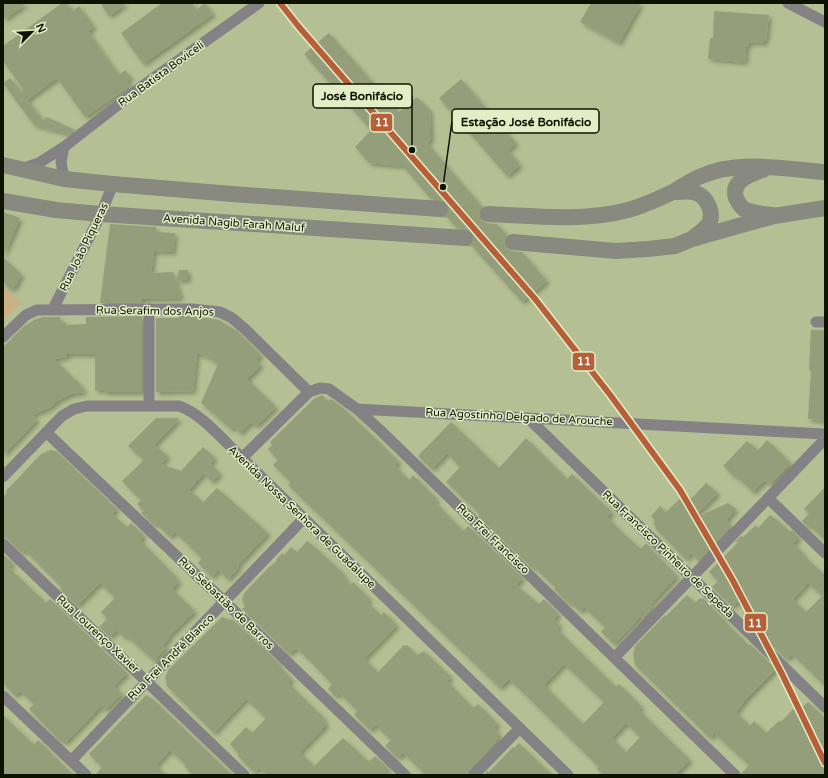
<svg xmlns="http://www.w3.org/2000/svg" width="828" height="778" font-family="'Varela Round',sans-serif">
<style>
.green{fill:#cab285}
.building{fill:#959e7a;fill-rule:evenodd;filter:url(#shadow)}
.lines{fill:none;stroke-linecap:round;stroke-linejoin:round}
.secondary-tunnel{stroke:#939d76;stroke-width:16;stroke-dasharray:16 8;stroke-linecap:butt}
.minor{stroke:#848285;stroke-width:11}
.secondary{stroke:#888a80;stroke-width:16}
.rail-1-casing{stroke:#e2eec6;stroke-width:9}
.rail-1{stroke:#b75f38;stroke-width:6}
.labels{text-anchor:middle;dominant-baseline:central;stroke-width:3;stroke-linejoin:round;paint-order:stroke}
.street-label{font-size:11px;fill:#0e1300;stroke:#e2eec6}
.leader{fill:none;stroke:#0e1300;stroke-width:1.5}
.callout-dot{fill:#0e1300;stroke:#e2eec6;stroke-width:1.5}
.callout{fill:#e2eec6;stroke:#0e1300;stroke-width:1.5}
.callout-label{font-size:12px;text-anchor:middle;font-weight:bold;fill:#0e1300}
.line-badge{stroke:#e2eec6;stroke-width:1.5}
.badge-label{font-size:11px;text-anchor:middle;font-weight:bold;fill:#fff}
</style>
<defs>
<filter id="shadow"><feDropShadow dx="3" dy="3" stdDeviation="2" flood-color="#0004"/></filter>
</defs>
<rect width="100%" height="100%" fill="#b4c093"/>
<!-- green -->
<path class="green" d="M3 286 21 303 3 321Z"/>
<!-- building -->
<path class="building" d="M3 3H27L3 20Z
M62 3H67L73 11 79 6 94 27 88 31 119 75 125 70 131 78 127 81 130 86 85 117 57 78 27 100 43 120 47 117 75 130 69 134 34 125 3 83 10 78 21 92 24 90 3 61V46Z
M100 3H127L109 16Z
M162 3H192L196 10 205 3 213 14 143 64 121 33Z
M591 3H641L619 43 580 22Z
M714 11 769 15 766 41 764 40V43L749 42 747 47H746L745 62 708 59 710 38H713Z
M329 33 399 112 417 97 430 110 431 139 427 143 482 207 479 213 480 219 483 222 487 223 497 224 507 235 504 242 505 246 507 250 512 251 522 252 547 281 522 302 471 245 474 238V234L471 230 457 228 446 216 449 209V205L446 201 431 199 403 166 369 163 355 147 371 130 304 54Z
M461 79 516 143 508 150 520 165 507 176 439 98Z
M3 212 20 218 3 257 22 275 17 281 18 283 11 290 3 282Z
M110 224 156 227V232L175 233 173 252 154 251 151 273 173 272 181 298 142 299V302L100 303Z
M179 270H188V280H177Z
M142 316V392H104V389L95 391V354H67V357L54 359 76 381 77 380 85 392 71 394 57 401 51 407 32 415 37 420 3 455V347L24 326 36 319 43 317H60L61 323 66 322V325L86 324V317Z
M178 316H192L219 320 237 331 261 355 256 360 261 365 247 379 276 407 256 426 251 422 240 433 234 427 231 429 201 403 218 364 210 358 197 353 193 391 156 392V318H178Z
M811 330H825V421L808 419 811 370H809Z
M322 395 328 401 331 399 342 407 381 444 399 462 395 466 409 480 413 475 437 499 435 502 463 531 468 526 523 578 516 585 539 604 544 599 559 614 554 619 560 625 557 629 616 687 619 684 642 707 639 710 690 760 675 775H603L597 769 599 767 509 679 500 688 288 485 291 482 273 465 278 460 268 449 272 445 270 442 315 398ZM564 664 604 702 583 724 544 685ZM626 723 640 737 626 752 612 738Z
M156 418H180L154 445 168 456 161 464 181 471 203 447 215 458 210 464 220 473 212 482 204 473 189 490 203 502 217 488 268 533 238 565 239 567 228 579 218 570 212 577 198 563 202 558 175 532 170 537 156 523 154 525 141 513 144 511 137 504 141 500 122 481 144 460 128 446Z
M451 422 499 468 526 438 567 479 572 474 612 512 607 517 622 532 641 549 646 543 677 576 650 605 653 607 641 620V616L614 644 601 632 605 627 584 607 580 612 571 602 569 604 554 589 556 588 534 567 532 568 478 516 480 514 446 482 460 467 447 453 432 469 418 456Z
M767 440 791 463 770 484 765 480 753 492 736 476 735 477 723 466 747 441 758 450Z
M51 450 56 451 117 509 112 514 127 527 131 523 144 535 140 540 177 578 176 579 179 582 172 589 195 611 168 637 169 639 163 645 166 648 154 661 127 636 125 638 117 630 110 637 99 627 107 619 101 612 115 598 100 583 77 606 60 589 62 587 25 550 22 553 8 539 3 537V497L7 493 6 491 41 454Z
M706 483 718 493 690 520 728 503 736 509 726 520 731 526 700 559 698 560 691 553 686 559 655 528 656 527 653 523 655 521 651 516 660 506 666 512 685 494 690 500Z
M825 487V540L809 525 808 527 802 521 809 514 804 509Z
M770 515 777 520 790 532 792 530 799 537 793 543 804 554 803 555 825 575V686L792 654 786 659 760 634 765 628 738 601 733 607 712 587 718 581 709 572 739 541 734 543 741 536 743 537 756 525 758 528ZM808 583 822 596 806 612 793 599Z
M307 541 316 548 343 573 349 586 353 582 370 599 367 602 381 615 384 612 397 625 364 659 378 672 404 645 406 646 407 645 417 655 424 651 451 677 447 681 473 708 478 704 498 724 494 728 499 734 496 742 469 770 467 775H426L403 753 398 758 385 746 391 740 376 725 370 730 354 715 358 711 339 693 336 697 328 689 332 684 307 658 296 648 289 654 242 609 245 607 242 599 245 592 269 567 277 561 276 560 282 553 284 555 291 547 297 552Z
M3 554 13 563 8 567 25 583 46 603 50 599 127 673 114 686 122 694 105 710 101 706 66 742 59 740 29 709 34 704 20 691 15 696 3 683Z
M687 595 695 603 700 598 701 599 703 598 744 641 749 645 750 644 776 669 743 702H744L736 712 750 726 754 721 766 733 780 720 781 722 799 703 803 707 808 702 825 718V775H742V773L749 765 714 733 710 738 635 665 633 654 635 646 665 615 666 616Z
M222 617 231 620 232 619 280 664 278 665 292 679 288 683 325 719 323 721 327 724 300 752 314 766 343 738 369 762 375 756 388 768 386 770 392 775H267L259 768 254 772 237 755 239 754 230 744 246 727 252 733 266 718 246 699 214 733 167 686 165 677 169 669Z
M146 695 155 701 232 775H193L185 767 186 765 170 750 156 765 165 775H95L102 767 89 754Z
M3 715 34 745 38 740 73 775H3Z
M519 743 552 775H484L488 770V773L513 747 514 748Z"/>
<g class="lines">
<!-- secondary-tunnel -->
<path class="secondary-tunnel" d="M440 209 488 214
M465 238 513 242"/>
<!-- minor -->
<path class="minor" d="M788 3 825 22
M64 147 61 162 64 179
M21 169 39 163 64 147 141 87 259 3
M53 309 101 214 113 184
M149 309V406
M816 322H825
M3 337 26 315 37 310 192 309 220 312 232 318 246 330 309 392
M357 409 825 434
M528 418 825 707
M46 432 225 602 405 775
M242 458 309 392 320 388 329 389 357 409 380 430 735 775
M3 477 62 416 74 409 87 406H179C201 413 225 442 242 458L568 775
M768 498 825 553
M3 544 244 775
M615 657 825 439
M3 696 86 775
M71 761C148 679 227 600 304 518
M474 775 520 728"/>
<!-- secondary -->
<path class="secondary" d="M3 165 64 179 113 184 232 194 440 209
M763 170C751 174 730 181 736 198 738 202 741 207 744 209 751 213 763 214 772 215
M674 192C681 192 689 190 696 193 708 197 715 215 708 225 704 230 698 234 693 238
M3 201 56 210 101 214 465 238
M488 214C534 216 583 222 628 210 643 206 658 199 673 192 681 187 690 181 699 177 739 159 783 169 825 172
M513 242 616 251 648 249 675 246 692 239 774 216 825 208"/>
<defs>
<path id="rail-1" d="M280 3 299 27 536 300 611 396 680 490 732 579 782 674 825 763"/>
</defs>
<!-- rail-1 casing -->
<use href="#rail-1" class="rail-1-casing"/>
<!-- rail-1 -->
<use href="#rail-1" class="rail-1"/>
</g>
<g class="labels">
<!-- street labels -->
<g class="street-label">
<text transform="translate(161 74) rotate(-36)">Rua Batista Boviceli</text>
<text transform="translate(234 223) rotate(4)">Avenida Nagib Farah Maluf</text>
<text transform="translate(84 247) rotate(-64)">Rua João Piqueras</text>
<text transform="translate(155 311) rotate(1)">Rua Serafim dos Anjos</text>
<text transform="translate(519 417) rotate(3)">Rua Agostinho Delgado de Arouche</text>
<text transform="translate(302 517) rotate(44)">Avenida Nossa Senhora de Guadalupe</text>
<text transform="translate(493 539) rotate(44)">Rua Frei Francisco</text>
<text transform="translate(668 554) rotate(44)">Rua Francisco Pinheiro de Sepeda</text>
<text transform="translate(226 603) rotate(44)">Rua Sebastião de Barros</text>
<text transform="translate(98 634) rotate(43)">Rua Lourenço Xavier</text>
<text transform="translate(171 657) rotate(-45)">Rua Frei André Blanco</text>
</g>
</g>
<!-- callouts -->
<path class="leader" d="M412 150L412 96M443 187L452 121"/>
<g class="callout-dot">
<circle cx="412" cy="150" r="4"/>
<circle cx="443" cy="187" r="4"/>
</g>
<g class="callout">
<rect x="313" y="84" width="99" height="24" rx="4"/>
<rect x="452" y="109" width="147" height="24" rx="4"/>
</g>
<g class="callout-label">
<text x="362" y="100">José Bonifácio</text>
<text x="526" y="126">Estação José Bonifácio</text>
</g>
<g class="line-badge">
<rect x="370" y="113" width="23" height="19" rx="4" fill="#b75f38"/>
<rect x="572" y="352" width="23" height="19" rx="4" fill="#b75f38"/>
<rect x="744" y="613" width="23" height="19" rx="4" fill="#b75f38"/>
</g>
<g class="badge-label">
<text x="382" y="126">11</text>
<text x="584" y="365">11</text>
<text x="755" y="627">11</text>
</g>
<!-- border -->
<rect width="828" height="778" fill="none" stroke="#0e1300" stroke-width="8"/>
<!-- north arrow -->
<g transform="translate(32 32) rotate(66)" stroke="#e2eec6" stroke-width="3" paint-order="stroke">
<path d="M0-3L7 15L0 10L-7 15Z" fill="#0e1300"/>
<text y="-6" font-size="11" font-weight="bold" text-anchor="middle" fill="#0e1300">N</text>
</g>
</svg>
